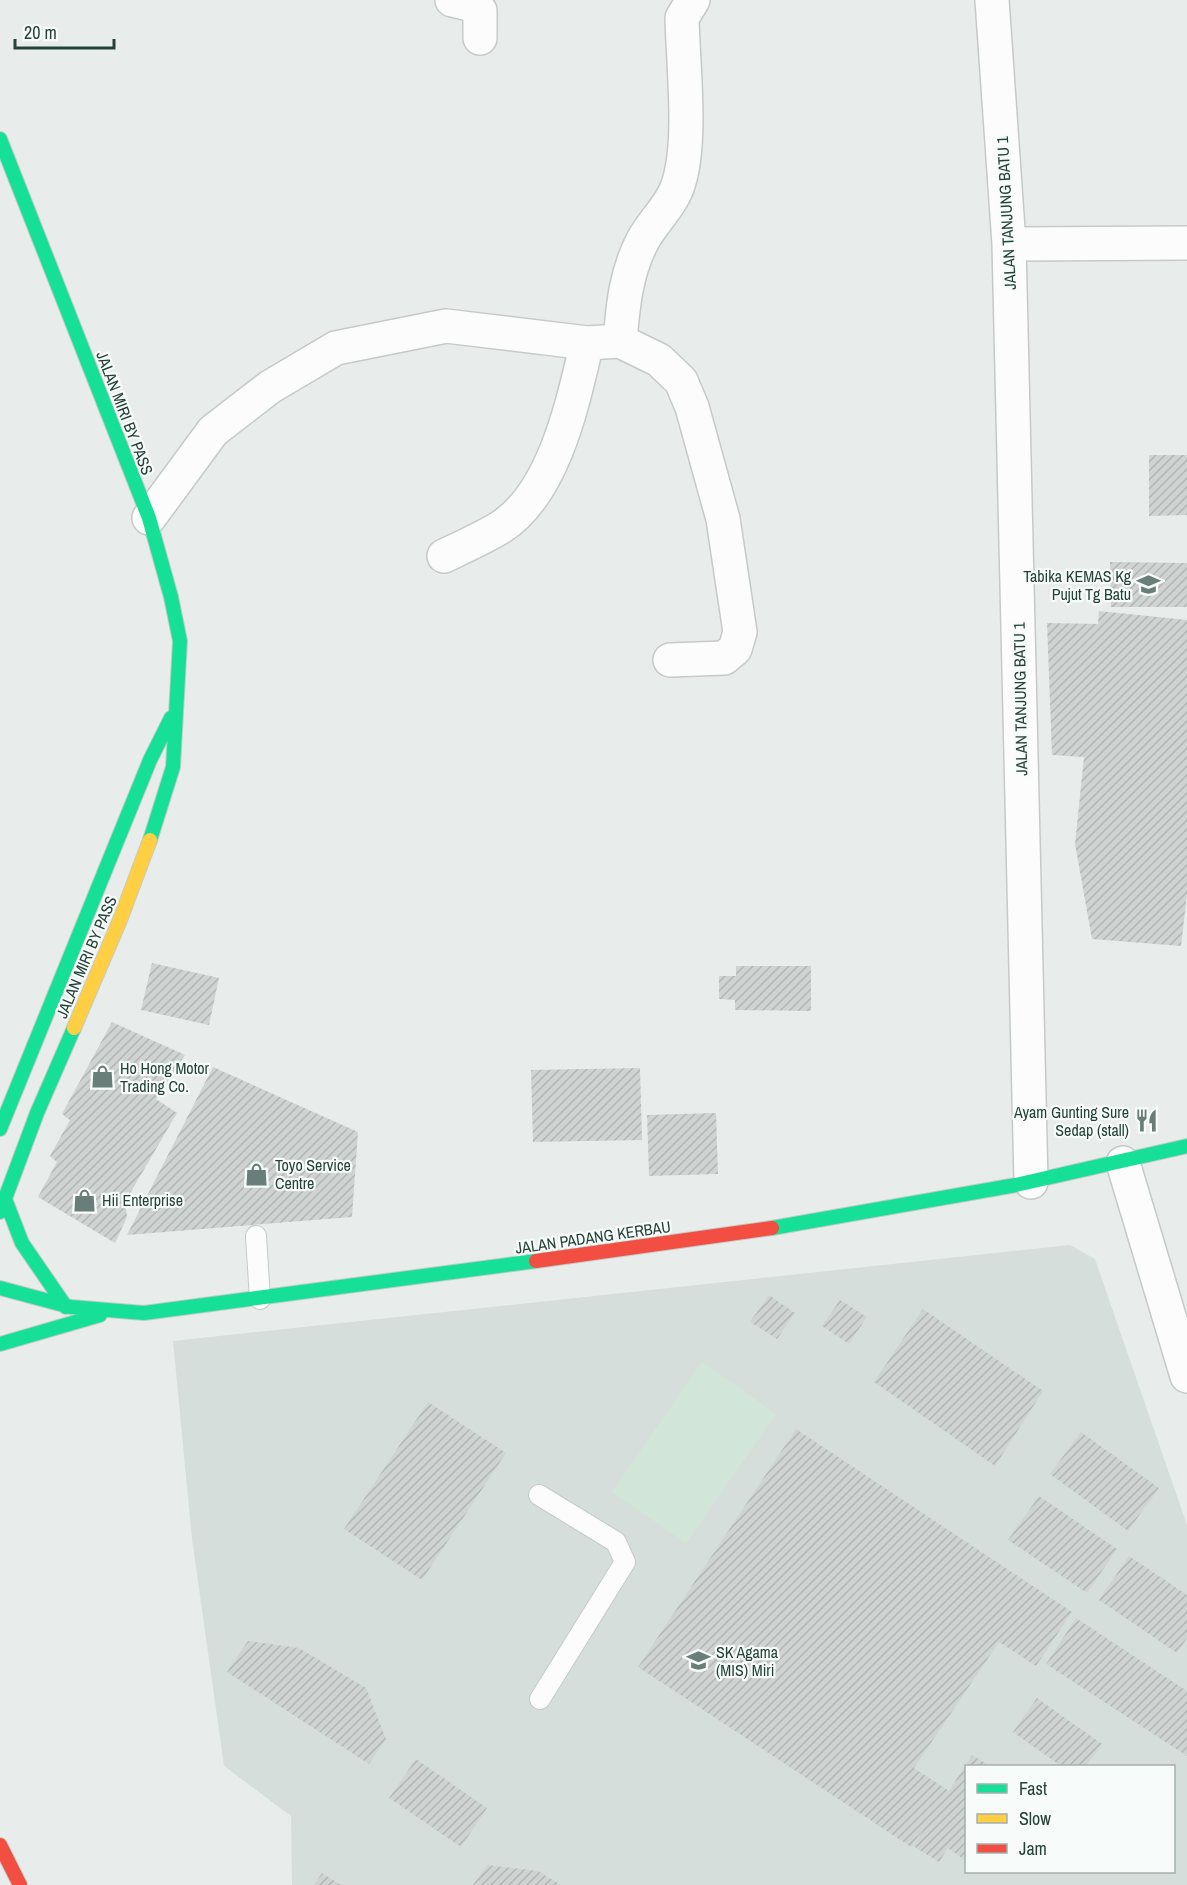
<svg xmlns="http://www.w3.org/2000/svg" width="1187" height="1885" font-family="'Archivo Narrow',sans-serif">
<style>
.built{fill:#d6dedb;fill-rule:evenodd}
.park{fill:#d1e6d8}
.building{fill:url(#building-hatch)}
.lines{fill:none;stroke-linecap:round;stroke-linejoin:round}
.lane-casing{stroke:#c5cac8;stroke-width:22}
.street-casing{stroke:#c5cac8;stroke-width:36}
.fast-casing{stroke:#c3cbc8;stroke-width:16}
.slow-casing{stroke:#c3cbc8;stroke-width:16}
.jam-casing{stroke:#c3cbc8;stroke-width:16}
.lane{stroke:#fcfcfc;stroke-width:20}
.street{stroke:#fcfcfc;stroke-width:33}
.fast{stroke:#16e098;stroke-width:14}
.slow{stroke:#ffcf43;stroke-width:14}
.jam{stroke:#f24e42;stroke-width:14}
.labels{text-anchor:middle;dominant-baseline:central;stroke-width:4.5;stroke-linejoin:round;paint-order:stroke}
.street-label{font-size:16px;fill:#24423a;stroke:#f7fbf9}
.poi-label{font-size:16px;fill:#24423a;stroke:#f7fbf9;text-anchor:start}
</style>
<defs>
<pattern id="building-hatch" width="6" height="6" patternUnits="userSpaceOnUse" patternTransform="scale(1.5)"><rect width="6" height="6" fill="#cfd4d2"/><path d="M-1 1l2-2M0 6l6-6M5 7l2-2" fill="none" stroke="#b2b7b5"/></pattern>
</defs>
<rect width="100%" height="100%" fill="#e8edeb"/>
<!-- built -->
<path class="built" d="M1070 1245 1095 1259 1187 1525V1885H292L291 1816 224 1766 192 1539 173 1341ZM966 1766H1174V1872H966Z"/>
<!-- park -->
<path class="park" d="M702 1362 776 1414 686 1543 612 1492Z"/>
<!-- building -->
<path class="building" d="M1149 455H1187V515L1149 516Z
M1110 562 1187 563V607H1111Z
M1099 611 1187 620V894L1181 946 1092 939 1075 844 1084 757 1052 755 1047 623 1098 624Z
M152 963 219 978 209 1025 141 1010Z
M736 966H811V1011L735 1010V1000L719 999V976H736Z
M112 1022 185 1055 156 1099 177 1113 125 1202 127 1217 115 1243 38 1197 57 1162 50 1156 70 1120 62 1114Z
M213 1067 358 1132 352 1217 127 1235Z
M640 1068 642 1140 533 1142 531 1070Z
M716 1113 718 1174 649 1176 647 1115Z
M769 1295 795 1313 777 1339 750 1322Z
M840 1300 867 1317 849 1344 822 1326Z
M923 1309 1043 1391 995 1466 874 1382Z
M428 1402 506 1453 422 1580 344 1529Z
M796 1429 1072 1612 1036 1666 999 1642 914 1768 949 1791 972 1755 990 1766H966V1861L948 1848 939 1862 913 1846 928 1822 911 1847 638 1667Z
M1081 1432 1159 1488 1128 1531 1050 1474Z
M1039 1496 1117 1549 1087 1593 1008 1540Z
M1129 1556 1187 1595V1638L1177 1653 1099 1600Z
M1076 1618 1187 1691V1756L1046 1664Z
M248 1641 299 1648 366 1688 386 1739 369 1764 227 1672Z
M1037 1698 1102 1744 1086 1766H1061L1013 1732Z
M416 1759 487 1808 461 1847 389 1798Z
M487 1865 538 1871 561 1885H473Z
M322 1873 341 1885H314Z"/>
<g class="lines">
<defs>
<path id="lane" d="M256 1236 260 1299
M539 1495 616 1542 625 1562 540 1699"/>
<path id="street" d="M452 0 469 4 480 11V38
M992 0 1009 244 1031 1182
M1009 244 1187 243
M620 341C623 305 626 272 643 240 654 220 673 204 679 182 692 139 683 64 682 18L693 0
M149 518 213 431 270 387 336 348 446 326 587 343 620 341 659 360 681 381 692 407 723 519 740 632 735 649 724 658 670 660
M444 556C463 547 483 538 501 527 555 492 573 401 587 343
M1123 1163 1187 1376"/>
<path id="fast" d="M0 139 149 518 171 597 180 641 173 767 150 840
M0 1129 150 760 171 718
M5 1199 22 1243 66 1307
M0 1212 37 1113 74 1028
M772 1228 1016 1185 1187 1146
M0 1288 71 1307 144 1313 536 1261
M0 1344 100 1315"/>
<path id="slow" d="M74 1028 120 920 150 840"/>
<path id="jam" d="M536 1261 772 1228
M0 1845 20 1885"/>
</defs>
<!-- lane casing -->
<use href="#lane" class="lane-casing"/>
<!-- street casing -->
<use href="#street" class="street-casing"/>
<!-- fast casing -->
<use href="#fast" class="fast-casing"/>
<!-- slow casing -->
<use href="#slow" class="slow-casing"/>
<!-- jam casing -->
<use href="#jam" class="jam-casing"/>
<!-- lane -->
<use href="#lane" class="lane"/>
<!-- street -->
<use href="#street" class="street"/>
<!-- fast -->
<use href="#fast" class="fast"/>
<!-- slow -->
<use href="#slow" class="slow"/>
<!-- jam -->
<use href="#jam" class="jam"/>
</g>
<!-- icons -->
<defs>
<symbol id="school-bare" viewBox="-9 -9 18 18"><path d="M0-5L7-2L0 1L-7-2ZM-4 1L0 2.5L4 1V4Q0 6-4 4Z" fill="#697e78" stroke="#f7fbf9" stroke-width="2.5" paint-order="stroke"/></symbol>
<symbol id="shop-bare" viewBox="-9 -9 18 18"><path d="M-5-2.5h2.3a2.7 3.5 0 0 1 5.4 0H5L5.5 6h-11ZM-1.5-2.5h3a1.5 2.3 0 0 0-3 0Z" fill="#697e78" stroke="#f7fbf9" stroke-width="2.5" paint-order="stroke"/></symbol>
<symbol id="restaurant-bare" viewBox="-9 -9 18 18"><path d="M-5-6h1v4h1v-4h1v4h1v-4h1v5L-1.5 .5V6h-2V.5L-5-1ZM5-6V6H3V1.5H1.5Q1.5-4 5-6Z" fill="#697e78" stroke="#f7fbf9" stroke-width="2.5" paint-order="stroke"/></symbol>
</defs>
<g fill-rule="evenodd">
<use href="#school-bare" x="1132" y="568" width="33" height="33"/>
<use href="#shop-bare" x="86" y="1060" width="33" height="33"/>
<use href="#restaurant-bare" x="1130" y="1104" width="33" height="33"/>
<use href="#shop-bare" x="240" y="1158" width="33" height="33"/>
<use href="#shop-bare" x="68" y="1184" width="33" height="33"/>
<use href="#school-bare" x="682" y="1644" width="33" height="33"/>
</g>
<g class="labels">
<!-- street labels -->
<g class="street-label">
<text transform="translate(1006 213) rotate(-93)">JALAN TANJUNG BATU 1</text>
<text transform="translate(125 413) rotate(69)">JALAN MIRI BY PASS</text>
<text transform="translate(1020 699) rotate(-91)">JALAN TANJUNG BATU 1</text>
<text transform="translate(86 957) rotate(-67)">JALAN MIRI BY PASS</text>
<text transform="translate(593 1237) rotate(-8)">JALAN PADANG KERBAU</text>
</g>
<!-- poi labels -->
<g class="poi-label">
<text x="1131" y="576" text-anchor="end">Tabika KEMAS Kg<tspan x="1131" dy="18">Pujut Tg Batu</tspan></text>
<text x="120" y="1068">Ho Hong Motor<tspan x="120" dy="18">Trading Co.</tspan></text>
<text x="1129" y="1112" text-anchor="end">Ayam Gunting Sure<tspan x="1129" dy="18">Sedap (stall)</tspan></text>
<text x="275" y="1165">Toyo Service<tspan x="275" dy="18">Centre</tspan></text>
<text x="102" y="1200">Hii Enterprise</text>
<text x="716" y="1652">SK Agama<tspan x="716" dy="18">(MIS) Miri</tspan></text>
</g>
</g>
<!-- legend -->
<rect x="965" y="1765" width="210" height="108" fill="#f7fbf9" stroke="#a3b1ad" stroke-width="1.5"/>
<rect x="977" y="1784" width="30" height="9" fill="#16e098" stroke="#a3b1ad" stroke-width="1.5"/>
<text x="1019" y="1795" font-size="18" fill="#24423a">Fast</text>
<rect x="977" y="1814" width="30" height="9" fill="#ffcf43" stroke="#a3b1ad" stroke-width="1.5"/>
<text x="1019" y="1825" font-size="18" fill="#24423a">Slow</text>
<rect x="977" y="1844" width="30" height="9" fill="#f24e42" stroke="#a3b1ad" stroke-width="1.5"/>
<text x="1019" y="1855" font-size="18" fill="#24423a">Jam</text>
<!-- scale -->
<path d="M15 39v9h99v-9" fill="none" stroke="#24423a" stroke-width="3"/>
<text x="24" y="39" font-size="18" fill="#24423a" stroke="#f7fbf9" stroke-width="4.5" paint-order="stroke">20 m</text>
</svg>
